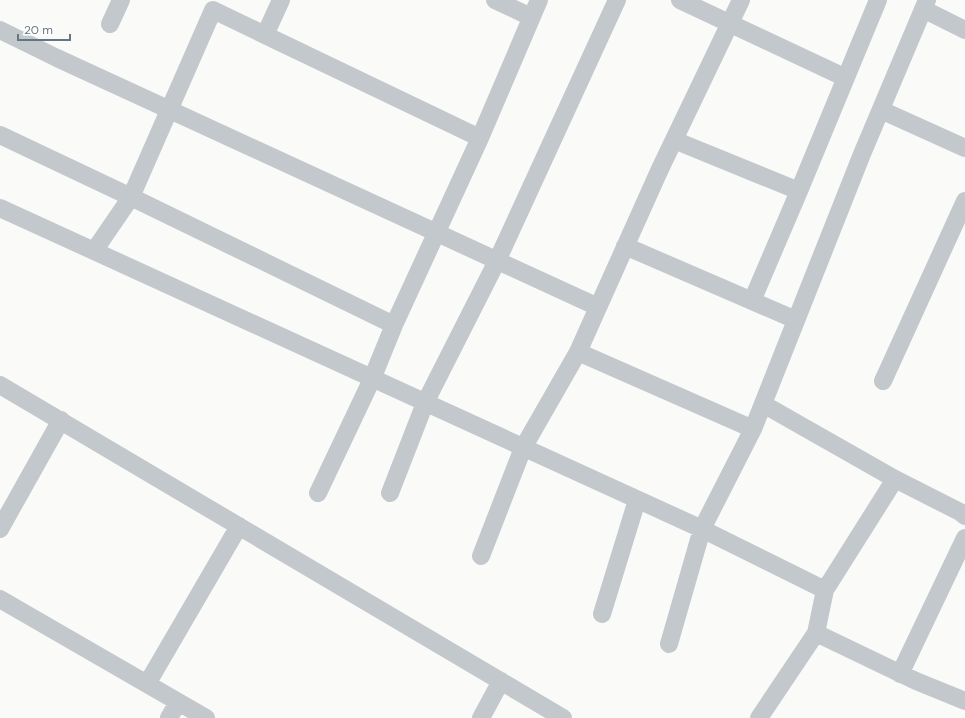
<svg xmlns="http://www.w3.org/2000/svg" width="965" height="718" font-family="'DM Sans',sans-serif">
<style>
.lines{fill:none;stroke-linecap:round;stroke-linejoin:round}
.minor{stroke:#c3c8cc;stroke-width:18}
</style>
<rect width="100%" height="100%" fill="#fafaf8"/>
<g class="lines">
<!-- minor -->
<path class="minor" d="M495 0 531 17
M680 0 846 78
M923 9 965 30
M110 24 121 0
M0 30 57 58 598 307
M265 35 281 0
M881 110 965 148
M0 135 131 197 394 325
M674 140 799 191
M0 208 702 529 825 590
M625 246 796 320
M94 251 131 197 213 10 480 138
M752 301 799 191 878 0
M578 352 753 429
M883 381 965 201
M0 385 563 718
M763 404 895 479 960 512 965 516
M318 493 372 379 394 325 480 138 539 0
M390 493 425 403 497 261 617 0
M0 529 61 420
M481 556 523 448 578 352 660 169 741 0
M0 599 206 718
M602 614 637 500
M816 633 916 681 965 701
M669 644 702 529 753 429 862 154 927 0
M900 674 965 538
M147 684 239 526
M169 718 178 702
M481 718 501 681
M759 718 816 633 825 590 895 479"/>
</g>
<!-- scale -->
<path d="M18 34v6h52v-6" fill="none" stroke="#657683" stroke-width="2"/>
<text x="24" y="34" font-size="12" fill="#657683" stroke="#ffffff" stroke-width="3" paint-order="stroke">20 m</text>
</svg>
